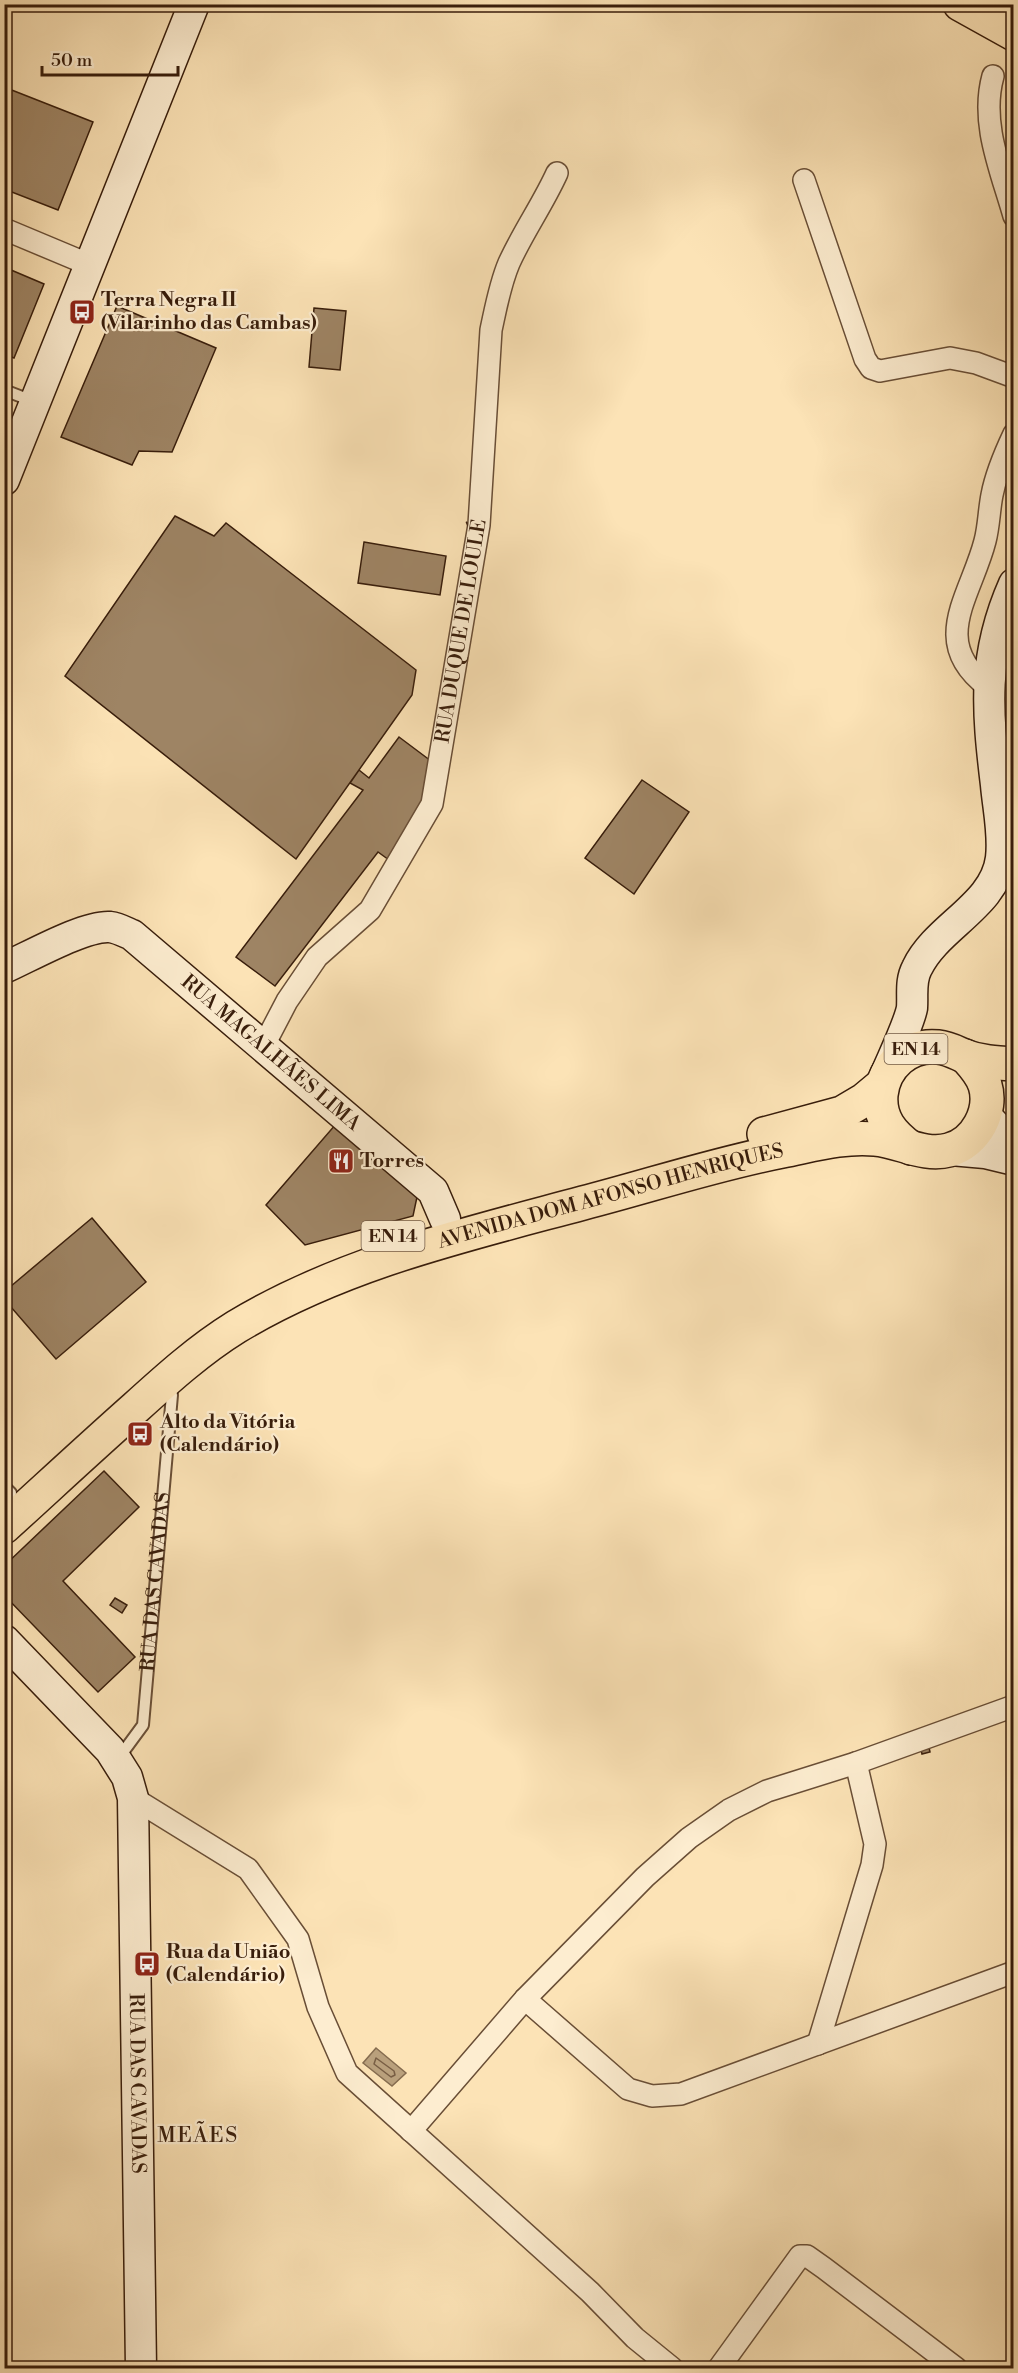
<svg xmlns="http://www.w3.org/2000/svg" width="1018" height="2373" font-family="'Libre Bodoni',serif">
<style>
.water{fill:#b9a07c;stroke:#856c4f;stroke-width:1.5}
.lines{fill:none;stroke-linecap:round;stroke-linejoin:round}
.shore{stroke:#785e44;stroke-width:1.5}
.building{fill:#9e8464;stroke:#381d0b;stroke-width:1.5}
.lane-casing{stroke:#694e36;stroke-width:14}
.street-casing{stroke:#694e36;stroke-width:24}
.secondary-casing{stroke:#381d0b;stroke-width:33}
.primary-casing{stroke:#381d0b;stroke-width:36}
.highway-casing{stroke:#381d0b;stroke-width:36}
.lane{stroke:#fdedd0;stroke-width:10}
.street{stroke:#fdedd0;stroke-width:21}
.secondary{stroke:#fdedd0;stroke-width:30}
.primary{stroke:#fce3b6;stroke-width:33}
.highway{stroke:#fce3b6;stroke-width:33}
.labels{text-anchor:middle;dominant-baseline:central;stroke-width:4.5;stroke-linejoin:round;paint-order:stroke}
.shield{fill:#fdedd0;stroke:#735b46;stroke-width:1.5}
.shield-label{font-size:18px;font-weight:bold;fill:#381d0b}
.poi-label{font-size:20px;font-weight:bold;fill:#381d0b;stroke:#fdedd0;text-anchor:start}
.street-label{font-size:20px;fill:#381d0b;stroke:#fdedd0}
.neighbourhood-label{font-size:21px;letter-spacing:1.5px;fill:#381d0b;stroke:#fdedd0}
</style>
<rect width="100%" height="100%" fill="#fce3b6"/>
<filter id="stains"><feTurbulence type="fractalNoise" baseFrequency=".00333" numOctaves="4"/><feColorMatrix values="0 0 0 0 .2 0 0 0 0 .09 0 0 0 0 .02 0 0 0 .5 -.17"/></filter>
<radialGradient id="worn" r=".72"><stop offset=".6" stop-color="#630" stop-opacity="0"/><stop offset="1" stop-color="#630" stop-opacity=".3"/></radialGradient>
<!-- water -->
<path class="water" d="M376 2048 406 2073 392 2086 363 2063Z"/>
<g class="lines">
<!-- shore -->
<path class="shore" d="M376 2058 394 2071 395 2075 391 2077 374 2064Z"/>
</g>
<!-- building -->
<path class="building" d="M4 87 93 122 58 210 4 189Z
M4 267 44 284 14 358 4 354Z
M117 306 216 348 172 452 139 451 132 465 61 437Z
M314 308 346 311 340 370 309 367Z
M175 516 214 536 226 523 416 670 412 695 296 859 65 676Z
M364 542 446 556 440 595 358 583Z
M399 737 431 761 421 806 389 860 378 852 275 986 236 957 363 790 350 783 359 770 369 778Z
M642 780 689 812 634 894 585 858Z
M336 1124 417 1197 413 1216 305 1245 266 1205Z
M92 1218 146 1282 56 1359 4 1299V1292Z
M104 1471 139 1507 63 1581 135 1657 98 1692 4 1595V1566Z
M115 1598 127 1605 122 1613 110 1605Z
M928 1743 930 1752 922 1754 920 1745Z"/>
<g class="lines">
<defs>
<g id="lane">
<path d="M4 390 35 402"/>
<path d="M4 1486 11 1493"/>
<path id="s1" d="M118 1759 143 1725 172 1395"/>
</g>
<g id="street">
<path d="M993 76C980 123 1001 170 1014 216"/>
<path d="M804 180 865 359 871 368 880 371 950 358 976 363 1014 377"/>
<path d="M4 229 90 265"/>
<path d="M988 687C928 642 971 596 985 541 989 526 989 510 992 495 996 474 1005 453 1014 434"/>
<path id="s2" d="M263 1047 287 1001 317 957 370 910 432 804 479 525 491 330C496 307 500 284 509 263 523 232 543 204 557 173"/>
<path d="M133 1798 248 1869 298 1939 318 2007 347 2073 590 2292 635 2338 672 2368"/>
<path d="M525 1999 628 2089 652 2096 681 2094 1014 1972"/>
<path d="M818 2044 872 1865 875 1844 856 1763"/>
<path d="M411 2131 525 1999 645 1877 689 1838 729 1810 767 1791 856 1763 1014 1706"/>
<path d="M719 2368 800 2256H807L824 2268 956 2368"/>
</g>
<g id="secondary">
<path d="M4 480 194 4"/>
<path id="s3" d="M4 968C29 957 85 925 110 927 118 928 125 932 132 935L433 1191 445 1219"/>
<path d="M885 1076C892 1059 909 1024 912 1008 913 994 910 981 917 968 937 926 995 906 1001 858 1004 834 998 808 996 785 987 710 982 656 1014 584"/>
<path d="M985 1115 1014 1145"/>
<path d="M951 1150 985 1153 1014 1160"/>
<path id="s4" d="M4 1640 110 1750 127 1777 133 1798 141 2368"/>
</g>
<g id="primary">
<path d="M764 1134 842 1113 864 1100 882 1085"/>
<path d="M911 1148C892 1134 879 1119 881 1095 884 1066 908 1044 938 1047 948 1048 955 1052 964 1056 980 1062 996 1063 1014 1064"/>
<path id="s5" d="M4 1527C48 1487 91 1447 135 1408 167 1379 199 1350 236 1327 342 1263 464 1235 583 1203 649 1186 715 1164 782 1151 813 1145 843 1136 875 1139 900 1141 924 1157 949 1150 976 1143 993 1111 985 1085 981 1073 973 1065 965 1056"/>
</g>
<path id="highway" d="M960 4 1014 34"/>
</defs>
<!-- lane casing -->
<use href="#lane" class="lane-casing"/>
<!-- street casing -->
<use href="#street" class="street-casing"/>
<!-- secondary casing -->
<use href="#secondary" class="secondary-casing"/>
<!-- primary casing -->
<use href="#primary" class="primary-casing"/>
<!-- highway casing -->
<use href="#highway" class="highway-casing"/>
<!-- lane -->
<use href="#lane" class="lane"/>
<!-- street -->
<use href="#street" class="street"/>
<!-- secondary -->
<use href="#secondary" class="secondary"/>
<!-- primary -->
<use href="#primary" class="primary"/>
<!-- highway -->
<use href="#highway" class="highway"/>
</g>
<!-- icons -->
<defs>
<symbol id="bus-square" viewBox="-11 -11 22 22"><rect x="-9" y="-9" width="18" height="18" rx="4" fill="#8f2418" stroke="#fdedd0"/><path d="M-5-6H5V4H4V6H2V4H-2V6H-4V4H-5ZM-3.5-4V0h7V-4ZM-3.5 1.2v1.5H-2V1.2ZM2 1.2v1.5H3.5V1.2Z" fill="#fff"/></symbol>
<symbol id="restaurant-square" viewBox="-11 -11 22 22"><rect x="-9" y="-9" width="18" height="18" rx="4" fill="#8f2418" stroke="#fdedd0"/><path d="M-5-6h1v4h1v-4h1v4h1v-4h1v5L-1.5 .5V6h-2V.5L-5-1ZM5-6V6H3V1.5H1.5Q1.5-4 5-6Z" fill="#fff"/></symbol>
</defs>
<g fill-rule="evenodd">
<use href="#bus-square" x="67" y="297" width="30" height="30"/>
<use href="#restaurant-square" x="326" y="1146" width="30" height="30"/>
<use href="#bus-square" x="125" y="1419" width="30" height="30"/>
<use href="#bus-square" x="132" y="1949" width="30" height="30"/>
</g>
<g class="labels">
<!-- shield labels -->
<g class="shield">
<rect x="884.5" y="1034" width="63" height="30" rx="4.5"/>
<rect x="361.5" y="1221" width="63" height="30" rx="4.5"/>
</g>
<g class="shield-label">
<text x="916" y="1049">EN 14</text>
<text x="393" y="1236">EN 14</text>
</g>
<!-- poi labels -->
<g class="poi-label">
<text x="101" y="300">Terra Negra II<tspan x="101" dy="23">(Vilarinho das Cambas)</tspan></text>
<text x="360" y="1161">Torres</text>
<text x="160" y="1422">Alto da Vitória<tspan x="160" dy="23">(Calendário)</tspan></text>
<text x="166" y="1952">Rua da União<tspan x="166" dy="23">(Calendário)</tspan></text>
</g>
<!-- street labels -->
<g class="street-label">
<text stroke="none"><textPath href="#s2" startOffset="474">RUA DUQUE DE LOULÉ</textPath></text>
<text stroke="none"><textPath href="#s3" startOffset="320">RUA MAGALHÃES LIMA</textPath></text>
<text stroke="none"><textPath href="#s5" startOffset="705">AVENIDA DOM AFONSO HENRIQUES</textPath></text>
<text stroke="none"><textPath href="#s1" startOffset="186">RUA DAS CAVADAS</textPath></text>
<text stroke="none"><textPath href="#s4" startOffset="492">RUA DAS CAVADAS</textPath></text>
</g>
<!-- neighbourhood labels -->
<g class="neighbourhood-label">
<text x="198" y="2136">MEÃES</text>
</g>
</g>
<!-- margin -->
<rect width="1018" height="2373" fill="none" stroke="#fce3b6" stroke-width="24"/>
<rect x="6" y="6" width="1006" height="2361" fill="none" stroke="#381d0b" stroke-width="3"/>
<rect x="12" y="12" width="994" height="2349" fill="none" stroke="#381d0b" stroke-width="1.5"/>
<!-- scale -->
<path d="M42 66v9h136v-9" fill="none" stroke="#381d0b" stroke-width="3"/>
<text x="51" y="66" font-size="18" fill="#381d0b" stroke="#fdedd0" stroke-width="4.5" paint-order="stroke">50 m</text>
<rect width="100%" height="100%" filter="url(#stains)"/>
<rect width="100%" height="100%" fill="url(#worn)"/>
</svg>
